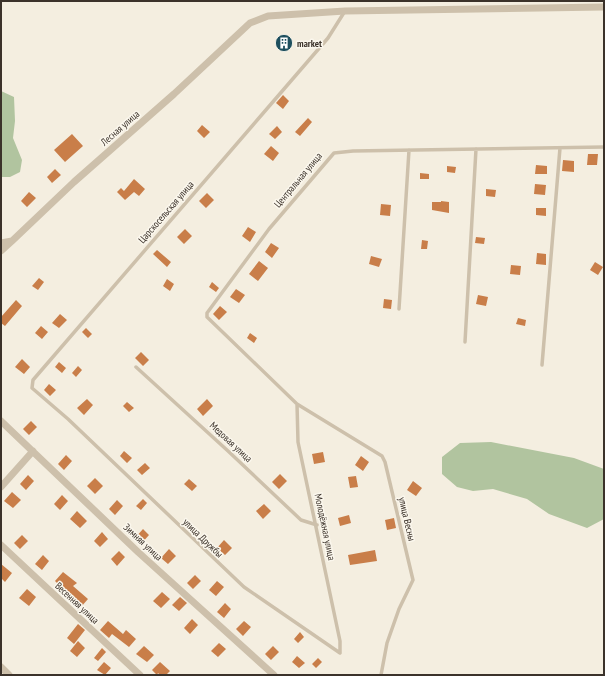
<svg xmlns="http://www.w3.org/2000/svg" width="605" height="676" font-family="'PT Sans Narrow',sans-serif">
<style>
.green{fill:#b1c49f}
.building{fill:#c97e49}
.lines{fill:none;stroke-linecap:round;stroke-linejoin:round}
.lane{stroke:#cdc0ab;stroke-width:3.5}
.street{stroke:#cdc0ab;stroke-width:7}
.labels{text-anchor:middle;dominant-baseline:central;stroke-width:3;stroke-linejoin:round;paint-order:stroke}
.poi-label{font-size:10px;font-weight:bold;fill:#3b322a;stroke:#fbf7ed;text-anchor:start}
.street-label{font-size:10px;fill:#3b322a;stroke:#fbf7ed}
</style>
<rect width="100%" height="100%" fill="#f4eee0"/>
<!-- green -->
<path class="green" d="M1 91 14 97 15 121 13 138 22 160 20 172 10 177H1Z
M491 442 574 458 604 469V519L587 528 549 514 527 499 493 489 473 491 457 487 442 474V457L460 443Z"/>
<!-- building -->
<path class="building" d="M285 38 289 43 284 48 279 43Z
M283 95 289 101 283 109 276 103Z
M308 118 312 122 300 136 295 132Z
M202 125 210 132 204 138 197 131Z
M277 126 282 132 275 139 269 134Z
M72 134 83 146 65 162 54 150Z
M271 146 279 153 273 161 264 154Z
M588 154H598L597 165H587Z
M563 160 574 161V172L562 171Z
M536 165 547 166V174H535Z
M447 166 456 167 455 173 447 172Z
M55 169 61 175 52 183 47 177Z
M420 173 429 174V179H420Z
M134 179 145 189 139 196 134 192 125 200 117 192 121 188 124 191Z
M535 184 546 185 545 195 534 194Z
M486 189 496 190 495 197 486 196Z
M29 192 36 198 27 207 21 201Z
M207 193 214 200 206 208 199 201Z
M441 201 449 202V213L432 210V202H441Z
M381 204 391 205 390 216 380 215Z
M536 208H546V216L536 215Z
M248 227 256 232 250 242 242 236Z
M185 229 192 236 184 244 177 237Z
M476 237 485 238 484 244 475 243Z
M422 240 428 241 427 249H421Z
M271 243 279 248 272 258 265 252Z
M157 250 171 262 167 267 153 254Z
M537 253 546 254V265L536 264Z
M371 256 382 259 379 267 369 264Z
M259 261 268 268 258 281 249 274Z
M595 262 603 267 598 275 590 270Z
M511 265 521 266 520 275 510 274Z
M39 278 44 282 38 290 32 286Z
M167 279 174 284 170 291 163 286Z
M212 282 219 288 216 292 209 287Z
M236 289 245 295 239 303 230 297Z
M478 295 488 297 486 306 476 304Z
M384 299 392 300 391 309 383 308Z
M16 300 22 306 5 326 1 323V317Z
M220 306 227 312 219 320 213 314Z
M60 314 67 320 59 328 52 323Z
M518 318 526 320 525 326 516 324Z
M41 326 48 332 42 339 35 333Z
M86 328 92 334 88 338 82 332Z
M250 333 257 338 254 343 247 338Z
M141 352 149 360 143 366 135 358Z
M22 359 30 367 24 374 15 367Z
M59 362 66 368 62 373 55 367Z
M78 366 82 370 76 377 72 373Z
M49 384 56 390 50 396 44 390Z
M87 399 93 405 84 415 77 408Z
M207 399 213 406 203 416 197 409Z
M127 402 134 408 129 412 123 406Z
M31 421 37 427 29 435 23 429Z
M124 451 132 458 127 463 120 456Z
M323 452 325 462 314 464 312 454Z
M66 455 72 461 64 470 58 464Z
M361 456 369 462 363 471 355 465Z
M145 463 150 468 142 475 137 470Z
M280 474 287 481 279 489 272 482Z
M28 475 34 481 26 490 20 484Z
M356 476 358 487 350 488 348 477Z
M95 478 103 486 95 494 87 486Z
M189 479 197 486 192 491 184 484Z
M413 481 422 488 416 496 407 490Z
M12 492 21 500 13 508 4 501Z
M62 495 68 501 60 510 54 504Z
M143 499 147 503 141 510 136 506Z
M117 500 123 506 115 515 109 509Z
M264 504 271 511 263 519 256 511Z
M77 511 87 521 80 528 70 519Z
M349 515 351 523 340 526 338 518Z
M394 518 396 528 387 530 385 520Z
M143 529 149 535 141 544 135 538Z
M102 532 108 539 100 547 94 541Z
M22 535 28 541 20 549 14 543Z
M224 540 232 548 225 555 217 548Z
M169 549 176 556 168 564 161 558Z
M375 550 377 561 350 565 348 555Z
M119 551 125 557 117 566 111 559Z
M43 555 49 561 42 570 35 564Z
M1 564 12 573 5 582 1 578Z
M63 572 77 583 73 586 88 599 81 607 55 581Z
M195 575 201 581 193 589 187 583Z
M217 581 224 587 216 596 209 590Z
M27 589 36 597 29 606 19 598Z
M162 592 170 599 161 608 153 601Z
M180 597 187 603 179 611 172 605Z
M225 603 231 609 224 618 217 612Z
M192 619 198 625 190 634 184 628Z
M108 621 123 634 126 630 136 639 129 647 112 634 109 638 100 630Z
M244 621 251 627 243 636 236 629Z
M78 624 85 630 74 644 67 638Z
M300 632 304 637 298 643 294 639Z
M78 641 85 648 77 657 70 651Z
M219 643 226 649 218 657 211 651Z
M144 646 154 655 147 662 136 654Z
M273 646 279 652 271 660 265 654Z
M102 648 106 652 98 661 94 658Z
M297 656 305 663 299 668 292 662Z
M318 658 322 662 316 668 312 664Z
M104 662 111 668 105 675 97 670Z
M160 662 170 671 166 675H160L158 673 157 675 152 670Z"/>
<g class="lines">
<!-- lane -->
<path class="lane" d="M399 309 409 150
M465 342 476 149
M542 365 560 148
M136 367 228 451 301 520 317 525
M297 404 298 442 340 641V653
M340 653 244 587 68 419 32 388 33 380 328 38 345 11
M381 675 387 643 399 609 413 580 385 462 382 456 297 404 207 317V313L269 229 334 153 353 151 604 147"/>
<!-- street -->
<path class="street" d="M1 243 12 241 74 182 174 94 250 23 268 16 345 11 604 7
M1 251 12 241
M1 421 138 552 274 675
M1 487 33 451
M1 545 140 675
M1 667 9 675"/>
</g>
<!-- icons -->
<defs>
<symbol id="building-disc" viewBox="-11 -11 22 22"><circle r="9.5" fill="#1e4f5e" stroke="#fbf7ed"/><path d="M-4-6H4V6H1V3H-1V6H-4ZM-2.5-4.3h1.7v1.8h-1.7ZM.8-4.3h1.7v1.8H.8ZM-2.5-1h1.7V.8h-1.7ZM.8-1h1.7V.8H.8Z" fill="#fff"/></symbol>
</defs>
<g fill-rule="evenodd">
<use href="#building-disc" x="274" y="33" width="20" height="20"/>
</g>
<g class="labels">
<!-- poi labels -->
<g class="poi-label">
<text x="297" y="43">market</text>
</g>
<!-- street labels -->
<g class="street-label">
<text transform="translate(120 128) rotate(-41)">Лесная улица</text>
<text transform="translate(298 180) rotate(-50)">Центральная улица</text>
<text transform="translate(166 212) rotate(-49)">Царскосельская улица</text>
<text transform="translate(231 442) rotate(43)">Медовая улица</text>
<text transform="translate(407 519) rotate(77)">улица Весны</text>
<text transform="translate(325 527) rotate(78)">Молодёжная улица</text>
<text transform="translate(203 538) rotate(44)">улица Дружбы</text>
<text transform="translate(143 542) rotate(43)">Зимняя улица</text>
<text transform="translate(77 603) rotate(43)">Весенняя улица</text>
</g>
</g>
<!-- border -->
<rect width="605" height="676" fill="none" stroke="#3b322a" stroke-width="4"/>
</svg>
